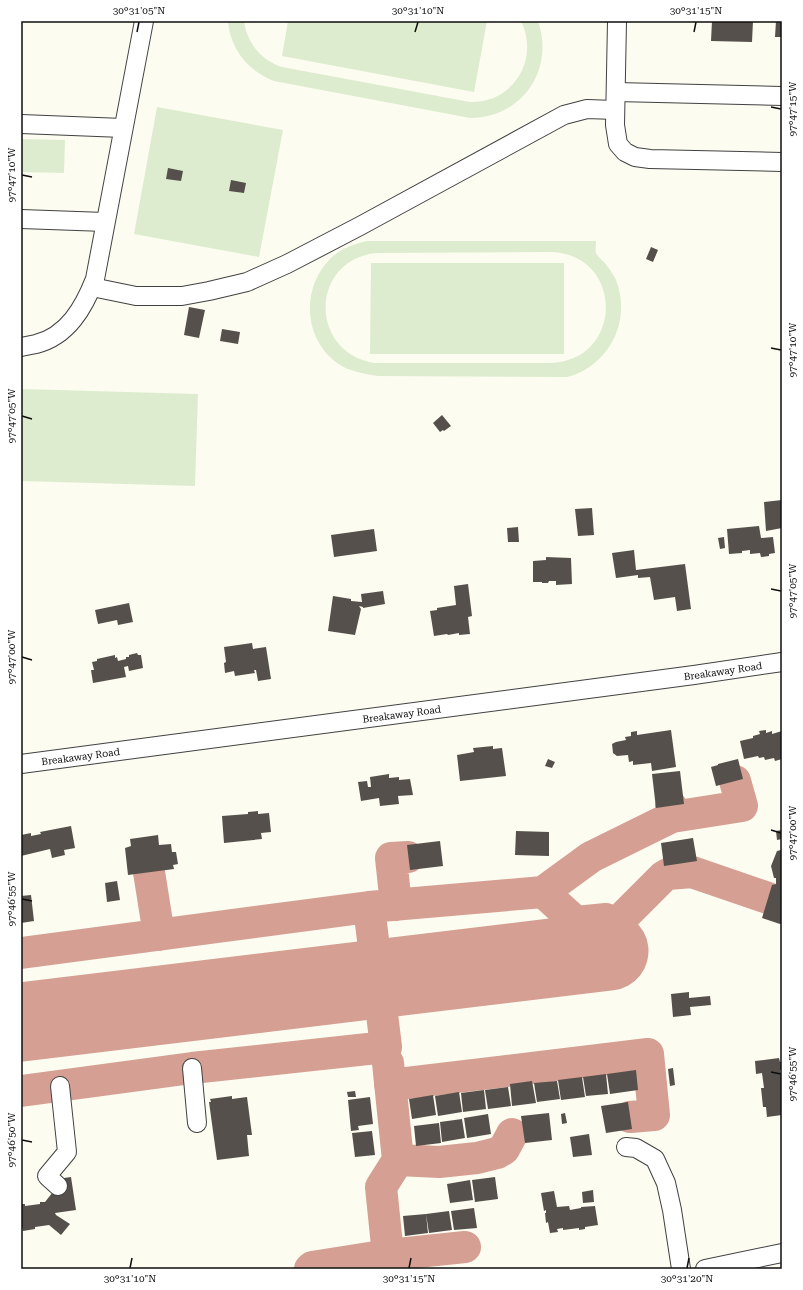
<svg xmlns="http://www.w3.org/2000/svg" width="803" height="1290" font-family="'Roboto Serif',serif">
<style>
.pitch{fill:#ddecce;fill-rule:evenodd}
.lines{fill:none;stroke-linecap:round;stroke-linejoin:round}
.taxiway{stroke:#d59f93;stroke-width:32}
.runway{stroke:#d59f93;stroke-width:79}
.building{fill:#55504b}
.minor-casing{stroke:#414141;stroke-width:20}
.minor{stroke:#fff;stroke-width:18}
.ticks{fill:none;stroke:#0e0e0e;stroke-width:1.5}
.labels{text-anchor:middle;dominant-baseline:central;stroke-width:4;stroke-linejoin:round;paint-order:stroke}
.street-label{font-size:10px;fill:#0e0e0e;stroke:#fff}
.neatline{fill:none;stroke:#0e0e0e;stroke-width:1.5}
.ticks-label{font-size:10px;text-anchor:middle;fill:#0e0e0e}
</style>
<rect width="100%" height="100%" fill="#fdfcf0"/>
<!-- pitch -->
<path class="pitch" d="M228 21H244C247 43 261 60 282 67L470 102C513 103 540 60 521 21H538C555 70 522 118 470 118L274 81C248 71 230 49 228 21Z
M288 21H487L474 92 282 56Z
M157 107 283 130 259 257 134 234Z
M21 139 65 140 64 173 21 172Z
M367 241H596C596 244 595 250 596 253 597 256 602 260 604 262 609 268 613 274 616 280 632 321 609 366 567 377L378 376C364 374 348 371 337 363 303 338 301 287 331 258 341 248 355 244 367 241ZM553 252C625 257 623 361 550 363H374C308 352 310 259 377 253Z
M371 263H564V354H370Z
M21 389 198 394 195 486 21 481Z"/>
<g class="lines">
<!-- taxiway -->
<path class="taxiway" d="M672 817 742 806 735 781
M149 872 159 935
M543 892 591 857 672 817 671 806
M396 905 391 858 408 857
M607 927 614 926 663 877 668 874 692 872 768 898
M21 953 369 907 543 892 576 922 606 919 609 951
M390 1085 648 1054 654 1115 630 1117
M21 1091 192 1068 386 1047 369 907
M398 1160 439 1162 477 1158 497 1153 504 1149 512 1134
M388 1255 465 1247
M310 1269 312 1267 388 1255 381 1187 398 1160 388 1063"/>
<!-- runway -->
<path class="runway" d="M21 1022 609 951"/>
</g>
<!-- building -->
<path class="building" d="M712 21H753L752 42 711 41Z
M776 21H782V37H775Z
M168 168 183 171 181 181 166 179Z
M231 180 246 183 244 193 229 191Z
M651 247 658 250 653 262 646 259Z
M189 307 205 310 199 338 184 335Z
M222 329 240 332 238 344 220 341Z
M442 415 451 426 444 431 443 430 440 432 433 423Z
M782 500V528L766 531 764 502Z
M592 508 594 535 578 536 575 509Z
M759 526 761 538 773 537 775 553 769 554V556L761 557 760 553 750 554V550L742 551V553L729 554 727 529Z
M518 527 519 542H508L507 528Z
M374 529 377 551 334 557 331 535Z
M724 537 725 548 720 549 718 538Z
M634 550 636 570 685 564 691 609 677 611 675 597 654 600 650 577 638 578V575L616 578 612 553Z
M546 557 571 558 572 584 556 585V581H549L548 583H542V582H533V561L546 560Z
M468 584 472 616 468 617 470 634 459 635V633L448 635 447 634 434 636 430 611 437 610V608L456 605 454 586Z
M383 591 385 604 363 608V607L359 606 361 609 355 635 328 631 333 596 351 599V601L362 602 361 594Z
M129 603 133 622 118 625 117 620 98 624 95 610Z
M252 643 253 649 266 647 271 679 258 681 256 670H254L255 673 235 676 234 671 225 673 224 663 226 662 224 647Z
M137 653 138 655H141L143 668 129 671 128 666 124 667 126 677 93 683 91 670H94L92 662 97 661V659L115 655V658L117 657 118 661 126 659V657H129V655Z
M671 730 676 767 652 771 651 763 633 765V761L629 762 628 755 617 756 613 753 612 744 616 742 626 740 625 737 631 736V732L637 731V735Z
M766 730V733L772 731V734L782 731V759L775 761 774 758 765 760 764 757 759 758 758 756 744 759 740 741 753 738V736L760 734 759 731Z
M493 746V749L502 748 506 776 460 781 457 755 474 752 473 748Z
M548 759 555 762 552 768 545 766Z
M738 759 743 779 716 786 711 767 718 765V764Z
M680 771 684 804 656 808 652 774Z
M389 774V778L399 777V780L410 779 413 795 398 796 399 804 380 806 379 798 361 801 358 782 367 781 368 787H371L370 777Z
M258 811V814L269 813 271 832 261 833 262 839 224 843 222 816 248 814V812Z
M71 826 75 848 64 850 65 855 52 858 50 849 21 856V835L31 833V836L41 834 40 832Z
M782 830V839L777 840 776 831Z
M516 831 549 832V856L515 855Z
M158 835 159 845 171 844 172 852H176L178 864 173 865 174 869 128 875 125 848 131 846 130 839Z
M693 838 697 861 664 866 661 843Z
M440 841 443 866 410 870 407 845Z
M781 850 782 924H780L762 918 772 885 776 884V878H774L771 866 777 851Z
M117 881 120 900 107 902 105 883Z
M31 895 34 921 21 923V896Z
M689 992V998L710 996 711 1005 690 1007 691 1015 673 1017 671 994Z
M779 1058 780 1062H781L782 1070H780L782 1083V1115L767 1117 766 1107H763L761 1088H764L762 1073 756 1074 755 1061Z
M673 1068 675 1085 670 1086 668 1069Z
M636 1070 638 1090 610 1094 607 1074Z
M606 1074 608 1094 586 1096 583 1077Z
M582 1077 585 1097 561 1100 558 1080Z
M532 1081 536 1103 512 1106 510 1084Z
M557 1081 560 1099 537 1102 534 1083Z
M508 1087 511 1106 488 1109 485 1090Z
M484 1090 486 1109 463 1112 461 1093Z
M355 1091 356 1097H348L347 1092Z
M459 1092 462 1112 438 1116 435 1096Z
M433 1095 436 1115 412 1119 409 1099Z
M232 1096V1099L247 1097 252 1135H247L249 1156 217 1160 209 1102H211L210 1099Z
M370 1097 373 1124 358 1126 359 1130 351 1131 348 1100Z
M628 1102 632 1129 606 1133 601 1106Z
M549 1113 552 1140 525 1143 521 1116Z
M565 1113 567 1123 562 1124 561 1114Z
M488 1114 491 1134 467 1138 464 1118Z
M462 1119 465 1138 442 1142 440 1122Z
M439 1123 441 1143 416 1146 414 1126Z
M372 1131 375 1155 355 1157 352 1133Z
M589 1134 592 1155 573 1157 570 1137Z
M71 1177 76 1210 55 1213 56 1215 70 1224 61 1235 49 1225 35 1227V1229L23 1231 21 1223V1204H25V1206L40 1204V1202H45L64 1178Z
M495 1177 498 1199 475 1202 472 1180Z
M470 1180 473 1200 450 1203 447 1184Z
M593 1190 594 1202 583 1203 582 1192Z
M554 1191 557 1207 569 1206 570 1210 581 1208V1207L595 1206 598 1225 585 1227V1229L579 1230V1228L563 1230V1228L557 1229 558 1232 550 1233 548 1222 546 1223 545 1213H546V1210L544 1211 541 1193Z
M474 1208 477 1228 454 1230 451 1211Z
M449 1211 452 1230 429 1233 426 1214Z
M426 1214 428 1233 405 1236 403 1216Z"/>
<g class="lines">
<defs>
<g id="minor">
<path d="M617 21 615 125 618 144 625 152 635 157 650 159 782 162"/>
<path d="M616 92 782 96"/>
<path d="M21 124 123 128"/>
<path d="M21 219 105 222"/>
<path d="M92 287 136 296H182L209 291 247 282 287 264 360 226 564 115 587 109 615 110"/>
<path d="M21 347C26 346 31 345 36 344 68 336 84 307 95 279L144 21"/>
<path id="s1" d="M21 764 694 675 782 662"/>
<path d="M192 1068 197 1123"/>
<path d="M626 1147 636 1148 655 1159 666 1183 672 1210 681 1269"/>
<path d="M58 1186 47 1176 67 1152 60 1086"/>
<path d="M705 1269 782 1253"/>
</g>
</defs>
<!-- minor casing -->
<use href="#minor" class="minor-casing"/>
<!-- minor -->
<use href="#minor" class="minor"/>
</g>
<!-- ticks -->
<path class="ticks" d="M137 32 139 22M415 32 418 22M694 32 696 22M771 107 781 109M22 175 32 177M771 348 781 350M22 416 32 419M771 589 781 591M22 657 32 660M771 830 781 833M22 899 32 901M771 1072 781 1074M22 1140 32 1142M130 1268 132 1258M409 1268 411 1258M687 1268 689 1258"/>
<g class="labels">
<!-- street labels -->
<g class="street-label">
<text stroke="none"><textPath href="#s1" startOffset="708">Breakaway Road</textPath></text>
<text stroke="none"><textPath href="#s1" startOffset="384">Breakaway Road</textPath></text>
<text stroke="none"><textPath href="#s1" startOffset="60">Breakaway Road</textPath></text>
</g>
</g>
<!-- border -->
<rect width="803" height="1290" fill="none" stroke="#ffffff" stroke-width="44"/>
<rect x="22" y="22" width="759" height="1246" class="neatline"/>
<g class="ticks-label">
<text x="139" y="14">30°31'05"N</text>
<text x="418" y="14">30°31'10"N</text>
<text x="696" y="14">30°31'15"N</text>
<text transform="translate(792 109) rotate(-90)" y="4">97°47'15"W</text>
<text transform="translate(11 175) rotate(-90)" y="4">97°47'10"W</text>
<text transform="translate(792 350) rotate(-90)" y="4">97°47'10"W</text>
<text transform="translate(11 416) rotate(-90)" y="4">97°47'05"W</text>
<text transform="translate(792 591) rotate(-90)" y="4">97°47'05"W</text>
<text transform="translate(11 657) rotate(-90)" y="4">97°47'00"W</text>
<text transform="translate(792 833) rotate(-90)" y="4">97°47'00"W</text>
<text transform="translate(11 899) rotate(-90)" y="4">97°46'55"W</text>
<text transform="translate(792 1074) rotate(-90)" y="4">97°46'55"W</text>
<text transform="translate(11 1140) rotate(-90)" y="4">97°46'50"W</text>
<text x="130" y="1282">30°31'10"N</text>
<text x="409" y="1282">30°31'15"N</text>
<text x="687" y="1282">30°31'20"N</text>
</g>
</svg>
